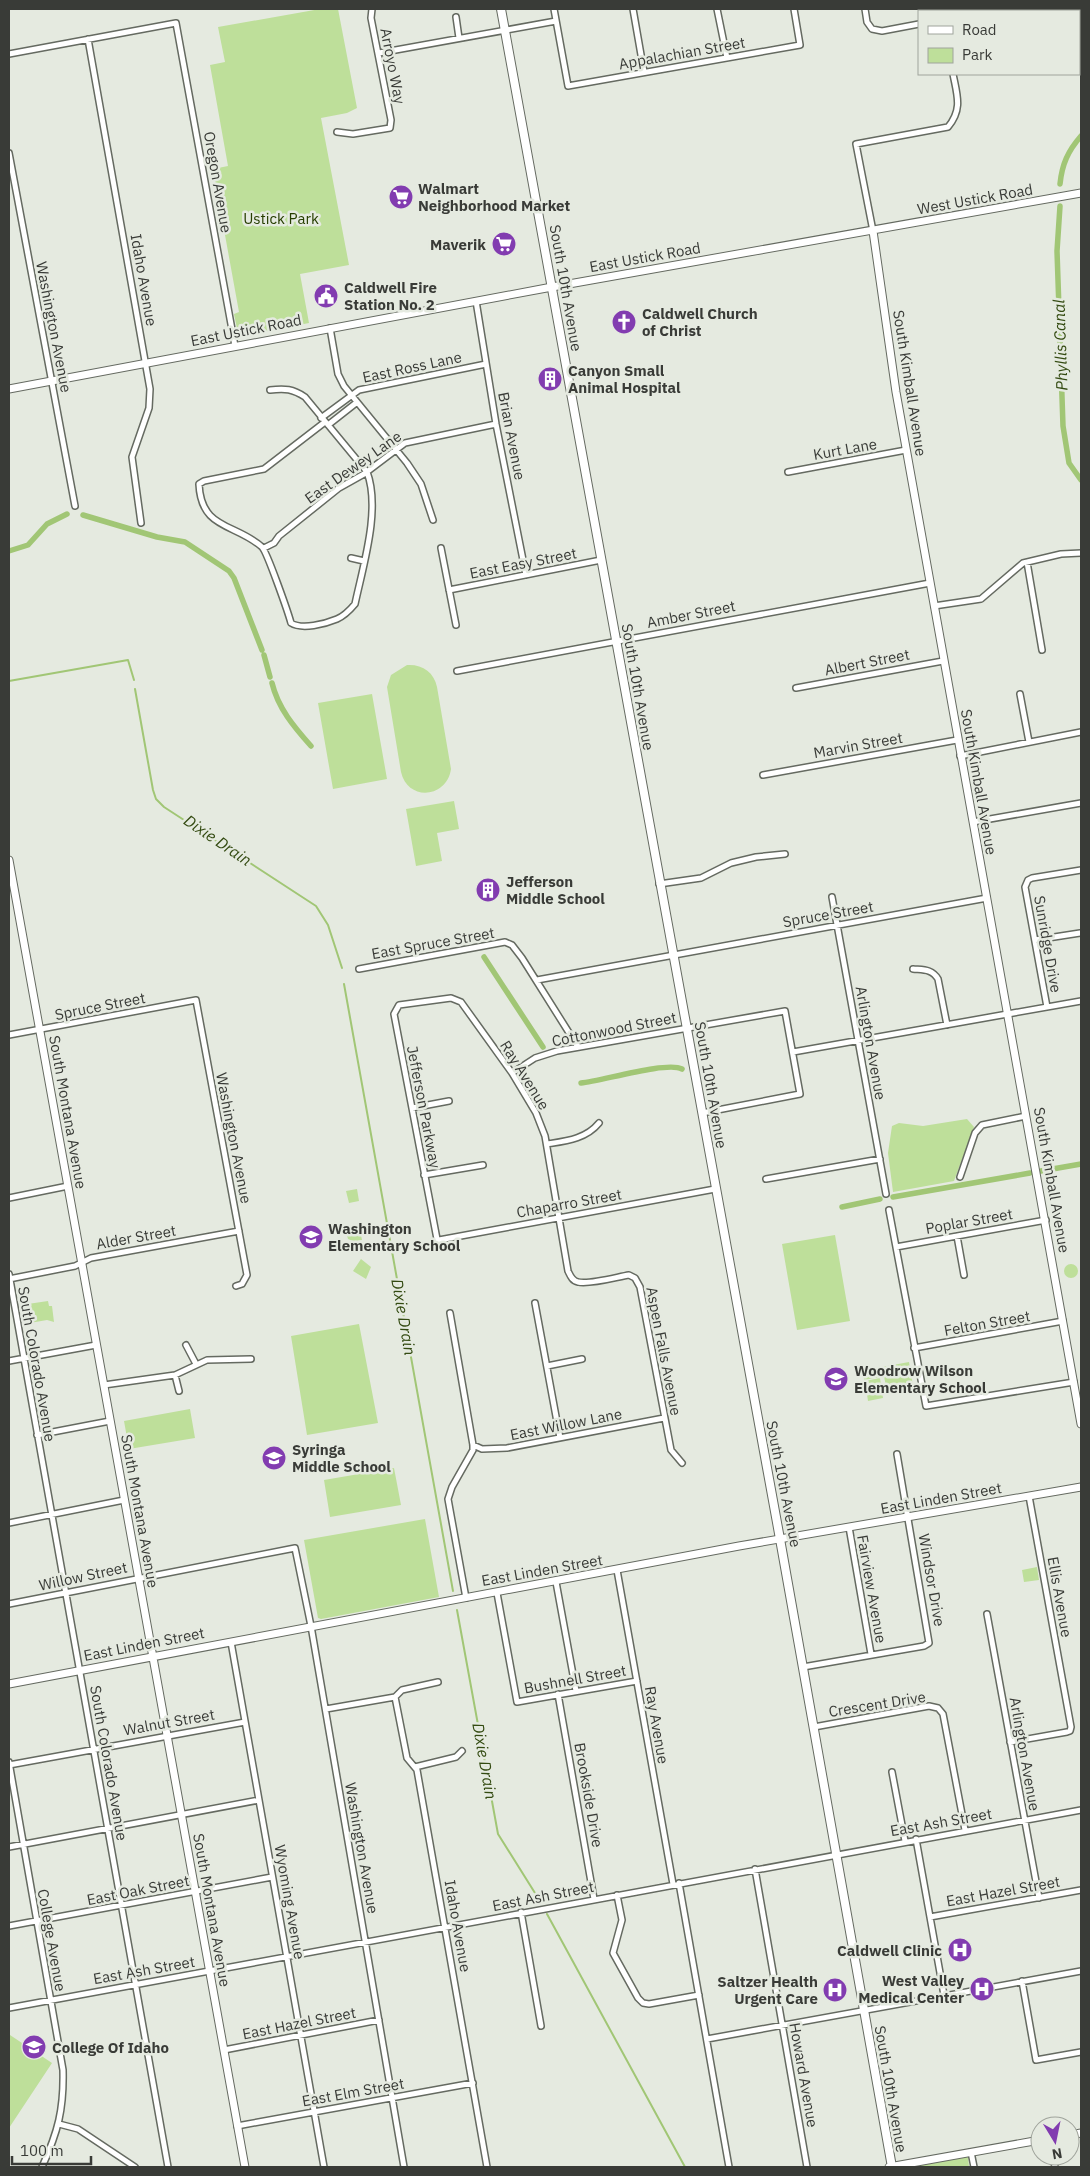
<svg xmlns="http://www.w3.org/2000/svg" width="1090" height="2176" font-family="'IBM Plex Sans',sans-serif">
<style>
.green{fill:#bedf9a}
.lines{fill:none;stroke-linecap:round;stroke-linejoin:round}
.stream{stroke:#a1c675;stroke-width:2}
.canal{stroke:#a1c675;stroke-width:5.5}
.street-casing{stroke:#656a61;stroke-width:8}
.secondary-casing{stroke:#656a61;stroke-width:9}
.primary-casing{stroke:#656a61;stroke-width:10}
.street{stroke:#fff;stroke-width:5}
.secondary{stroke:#fff;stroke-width:7}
.primary{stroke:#fff;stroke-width:8}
.labels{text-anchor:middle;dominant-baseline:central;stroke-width:5;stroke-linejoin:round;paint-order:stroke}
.street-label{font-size:15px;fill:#393b37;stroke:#e5eae0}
.poi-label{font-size:15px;font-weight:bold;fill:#393b37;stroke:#e5eae0;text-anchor:start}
.park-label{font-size:15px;fill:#273e01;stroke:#e5eae0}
.water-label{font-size:16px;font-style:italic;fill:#344b12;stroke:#e5eae0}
</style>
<rect width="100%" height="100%" fill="#e5eae0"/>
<!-- green -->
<path class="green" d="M320 9H338L357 108 347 113 321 118 349 265 300 274 309 323 243 336 238 333 234 314 239 312 213 169 228 166 210 65 225 62 218 27Z
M407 665C422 664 434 672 437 687L451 769C447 798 408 802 401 772L387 687 391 675Z
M372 694 387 779 333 789 318 703Z
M454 801 459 829 437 833 442 861 416 866 406 809Z
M967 1119 974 1127 954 1181 893 1192 888 1153 892 1126 899 1123 923 1126Z
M357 1189 359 1201 349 1203 346 1191Z
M360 1230 362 1240 353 1241 348 1239 346 1232Z
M835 1235 850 1321 797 1330 782 1244Z
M361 1259 371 1267 366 1279 353 1271Z
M1064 1271a7 7 0 1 1 14 0a7 7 0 1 1-14 0Z
M48 1301 49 1306H52L54 1322 47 1320 24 1324 21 1305Z
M359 1324 378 1423 307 1435 291 1336Z
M909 1362 913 1386 887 1391 882 1367Z
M878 1367 880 1377 864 1380 863 1370Z
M880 1378 883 1398 868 1401 865 1381Z
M190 1409 195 1438 129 1449 124 1421Z
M394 1468 401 1505 330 1517 324 1480Z
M425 1519 439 1597 321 1619 318 1618 304 1540Z
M1037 1567 1039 1580 1024 1582 1022 1570Z
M10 2035 52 2063 9 2128V2038Z
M968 2157 969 2167H909Z"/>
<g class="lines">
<!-- stream -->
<path class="stream" d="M9 681 128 660 134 680
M135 689 153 790 156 799 164 807 316 906 328 925 342 968
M344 984 453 1591
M457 1610 498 1834 540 1901
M547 1914 685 2167"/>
<!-- canal -->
<path class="canal" d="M1060 184C1062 164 1068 151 1081 136
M1060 206 1057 251 1063 426 1069 463 1081 480
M83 515 157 537 185 542 229 571 234 578 262 650
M9 551 28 545 47 524 67 514
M264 655 270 677
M272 683C278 708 294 727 311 746
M484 957 543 1047
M581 1083C602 1081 667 1061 682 1069
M1041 1171 1081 1164
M893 1197 1030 1173
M842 1207 880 1199"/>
<defs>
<path id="street" d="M554 9 568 86 800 45 794 9
M633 9 644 72
M717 9 727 58
M865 9 867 22 872 29 882 31 919 24
M942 9V11
M987 11 1001 9
M456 17 459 38
M88 39 150 389 149 408 132 457 141 523
M379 53 556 21
M9 54 176 23 235 346
M337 132 353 134 390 128 391 120 371 18 372 9
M9 153 75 506
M873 231 856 144 948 127C963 109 957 95 953 74
M476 301 496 424 526 575
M330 328 338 374 344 386 407 463 421 484 433 520
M270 390C285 388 293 389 305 397L367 472C381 509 363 566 355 604 350 610 344 616 337 619 325 624 302 630 291 623 288 612 267 552 262 547 235 523 201 530 199 484L204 481 264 469 325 422
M321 418 359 390 486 364
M328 425 356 403
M788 472 906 450
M264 548 274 543 279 536 339 488 364 474 405 443 496 424
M441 548 456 625
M351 558 364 561
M1027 562 1042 650
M449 590 601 560
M934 606 981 599 1023 563 1061 554 1081 553
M457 671 930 583
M796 688 943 661
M1020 694 1029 742
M960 756 1081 732
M763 775 957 740
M973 822 1081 803
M659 884 701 878 731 863 756 857 785 854
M832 897 886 1194
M1035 940 1080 933
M359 969 505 942 512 945 522 958 578 1047
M913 969C924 970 932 969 938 979L947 1025
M537 980 987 898
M1047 1007 1025 887 1028 880 1032 878 1081 870
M9 1035 196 1000 247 1275 242 1284 236 1286
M793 1052 1081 1001
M512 1073 535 1058 557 1051 785 1011 800 1094 702 1113
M412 1108 449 1101
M547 1144C566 1141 586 1139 599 1123
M424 1175 483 1165
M960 1177 975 1133 982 1125 1026 1116
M766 1179 880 1159
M9 1198 68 1186
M889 1210 926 1406 1074 1382
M957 1236 964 1275
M896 1247 1046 1220
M9 1274 168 2167
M9 1279 75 1266 91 1258 239 1231
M535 1303 560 1438
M450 1313 473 1445V1450L452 1487 448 1499 466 1598
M186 1345 196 1364
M914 1348 1063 1321
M9 1361 96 1345
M547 1366 582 1359
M175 1375 179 1391
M104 1385 175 1375 207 1360 251 1359
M37 1435 110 1421
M473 1445 482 1449 507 1448 664 1418
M682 1463 671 1450 640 1287 635 1278 629 1275C617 1277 589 1285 578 1282 572 1281 570 1275 568 1271L545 1136 536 1113 512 1073 461 1002 451 998 399 1005 394 1014 437 1239 439 1240 715 1189
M9 1523 124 1500
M849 1527 871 1654
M617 1570 673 1884
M556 1582 576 1691
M497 1593 517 1702 637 1681
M9 1604 295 1548 311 1626 404 2167
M987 1614 1039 1898
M231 1642 324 2167
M803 1667 924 1646 929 1643 897 1454
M438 1682 402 1690 395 1697 407 1758 417 1770 487 2167
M558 1694 594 1899
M326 1709 395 1697
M814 1727 929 1706 938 1708 943 1714 965 1830
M1010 1742 1067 1732 1070 1731 1071 1727 1029 1496
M9 1762 63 2070C64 2109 58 2132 42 2167
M9 1765 245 1722
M415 1767 456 1757 462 1751
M892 1772 905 1841
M916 1839 944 1995
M9 1847 259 1800
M755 1869 807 2167
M679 1883 729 2167
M617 1895 622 1920 613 1953 638 1998 643 2003 649 2004 699 1995
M521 1912 541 2026
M930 1917 1081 1890
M9 1926 272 1877
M1022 1981 1036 2060 1081 2052
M9 2008 1081 1810
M707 2039 1081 1971
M224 2050 379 2020
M59 2124 78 2129 135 2167
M237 2126 473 2083
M971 2152 974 2167
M1053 2156 1055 2167"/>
<path id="secondary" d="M873 231 896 392 1081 1424
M9 389 552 287 1081 193
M9 860 245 2167
M9 1684 739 1546 1081 1487
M1070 2135 1081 2133
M889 2167 1040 2140"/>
<path id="primary" d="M501 9 780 1539 892 2167"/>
</defs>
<!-- street casing -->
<use href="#street" class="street-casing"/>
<!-- secondary casing -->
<use href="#secondary" class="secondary-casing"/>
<!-- primary casing -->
<use href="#primary" class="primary-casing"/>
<!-- street -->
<use href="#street" class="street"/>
<!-- secondary -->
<use href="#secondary" class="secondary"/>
<!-- primary -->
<use href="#primary" class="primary"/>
</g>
<!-- icons -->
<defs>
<symbol id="supermarket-disc" viewBox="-11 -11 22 22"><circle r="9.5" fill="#823cb0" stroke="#e5eae0"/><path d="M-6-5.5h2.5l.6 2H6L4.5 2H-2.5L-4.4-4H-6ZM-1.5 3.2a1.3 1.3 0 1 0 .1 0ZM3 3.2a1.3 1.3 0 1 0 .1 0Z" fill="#fff"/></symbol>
<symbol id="civic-disc" viewBox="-11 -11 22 22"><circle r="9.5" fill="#823cb0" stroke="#e5eae0"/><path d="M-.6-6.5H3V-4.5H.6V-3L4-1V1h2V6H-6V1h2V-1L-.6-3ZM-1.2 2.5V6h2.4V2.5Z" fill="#fff"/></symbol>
<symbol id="church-disc" viewBox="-11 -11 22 22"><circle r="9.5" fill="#823cb0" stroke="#e5eae0"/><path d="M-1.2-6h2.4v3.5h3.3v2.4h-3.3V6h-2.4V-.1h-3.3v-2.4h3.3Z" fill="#fff"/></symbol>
<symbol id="building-disc" viewBox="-11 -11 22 22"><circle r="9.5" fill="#823cb0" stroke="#e5eae0"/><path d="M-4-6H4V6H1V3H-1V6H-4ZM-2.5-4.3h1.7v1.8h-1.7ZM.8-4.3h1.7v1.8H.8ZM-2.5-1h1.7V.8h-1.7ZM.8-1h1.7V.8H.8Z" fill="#fff"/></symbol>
<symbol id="school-disc" viewBox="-11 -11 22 22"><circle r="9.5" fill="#823cb0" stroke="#e5eae0"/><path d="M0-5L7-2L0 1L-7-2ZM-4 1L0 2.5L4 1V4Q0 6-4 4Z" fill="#fff"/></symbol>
<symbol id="hospital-disc" viewBox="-11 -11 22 22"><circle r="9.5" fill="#823cb0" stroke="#e5eae0"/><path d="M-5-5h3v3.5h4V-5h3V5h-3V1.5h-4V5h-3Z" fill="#fff"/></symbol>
<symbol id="university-disc" viewBox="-11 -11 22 22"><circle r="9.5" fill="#823cb0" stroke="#e5eae0"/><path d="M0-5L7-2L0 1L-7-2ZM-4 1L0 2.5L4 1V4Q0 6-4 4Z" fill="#fff"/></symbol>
</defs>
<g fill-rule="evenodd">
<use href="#supermarket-disc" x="387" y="183" width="28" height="28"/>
<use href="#supermarket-disc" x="490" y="230" width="28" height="28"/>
<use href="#civic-disc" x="312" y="282" width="28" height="28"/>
<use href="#church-disc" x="610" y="308" width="28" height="28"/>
<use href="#building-disc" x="536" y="365" width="28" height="28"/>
<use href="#building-disc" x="474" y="876" width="28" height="28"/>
<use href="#school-disc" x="297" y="1223" width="28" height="28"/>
<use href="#school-disc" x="822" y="1365" width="28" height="28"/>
<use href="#school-disc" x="260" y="1444" width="28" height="28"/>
<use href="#hospital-disc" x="946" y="1936" width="28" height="28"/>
<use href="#hospital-disc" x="968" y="1975" width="28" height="28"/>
<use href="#hospital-disc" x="821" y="1976" width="28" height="28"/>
<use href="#university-disc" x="20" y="2033" width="28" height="28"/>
</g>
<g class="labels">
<!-- street labels -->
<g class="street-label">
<text transform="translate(682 53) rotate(-10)">Appalachian Street</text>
<text transform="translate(393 66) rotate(79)">Arroyo Way</text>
<text transform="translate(218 182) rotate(80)">Oregon Avenue</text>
<text transform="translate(975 199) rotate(-10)">West Ustick Road</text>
<text transform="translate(645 257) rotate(-10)">East Ustick Road</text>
<text transform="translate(144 280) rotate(80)">Idaho Avenue</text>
<text transform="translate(566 288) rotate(80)">South 10th Avenue</text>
<text transform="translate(54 327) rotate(79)">Washington Avenue</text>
<text transform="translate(246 330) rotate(-11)">East Ustick Road</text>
<text transform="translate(412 367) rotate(-12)">East Ross Lane</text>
<text transform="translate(910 383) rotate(81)">South Kimball Avenue</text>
<text transform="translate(512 436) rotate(79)">Brian Avenue</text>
<text transform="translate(845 449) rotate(-10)">Kurt Lane</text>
<text transform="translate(353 467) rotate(-35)">East Dewey Lane</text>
<text transform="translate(523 563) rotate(-11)">East Easy Street</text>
<text transform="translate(691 614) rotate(-11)">Amber Street</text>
<text transform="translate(867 662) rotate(-11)">Albert Street</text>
<text transform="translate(638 687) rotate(80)">South 10th Avenue</text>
<text transform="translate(858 745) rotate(-10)">Marvin Street</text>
<text transform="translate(979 782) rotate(80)">South Kimball Avenue</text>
<text transform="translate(828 914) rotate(-10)">Spruce Street</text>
<text transform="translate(433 943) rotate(-10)">East Spruce Street</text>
<text transform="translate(1048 944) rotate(80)">Sunridge Drive</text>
<text transform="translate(100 1006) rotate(-11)">Spruce Street</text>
<text transform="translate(614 1029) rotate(-11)">Cottonwood Street</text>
<text transform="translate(871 1043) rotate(80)">Arlington Avenue</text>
<text transform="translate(525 1075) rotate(58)">Ray Avenue</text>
<text transform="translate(711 1085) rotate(80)">South 10th Avenue</text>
<text transform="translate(424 1107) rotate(79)">Jefferson Parkway</text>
<text transform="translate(68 1112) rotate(80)">South Montana Avenue</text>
<text transform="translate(234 1138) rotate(79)">Washington Avenue</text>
<text transform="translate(1052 1180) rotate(80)">South Kimball Avenue</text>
<text transform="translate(569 1203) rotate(-10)">Chaparro Street</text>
<text transform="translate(969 1221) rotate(-10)">Poplar Street</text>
<text transform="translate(136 1237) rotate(-10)">Alder Street</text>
<text transform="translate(987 1323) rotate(-10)">Felton Street</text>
<text transform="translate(664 1351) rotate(79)">Aspen Falls Avenue</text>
<text transform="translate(37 1364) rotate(80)">South Colorado Avenue</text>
<text transform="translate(566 1424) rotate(-11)">East Willow Lane</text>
<text transform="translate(784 1484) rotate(79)">South 10th Avenue</text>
<text transform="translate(941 1498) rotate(-10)">East Linden Street</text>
<text transform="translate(140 1511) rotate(80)">South Montana Avenue</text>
<text transform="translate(542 1570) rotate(-10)">East Linden Street</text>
<text transform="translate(83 1576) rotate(-12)">Willow Street</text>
<text transform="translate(932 1580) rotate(80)">Windsor Drive</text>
<text transform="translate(872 1589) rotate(80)">Fairview Avenue</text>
<text transform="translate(1060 1597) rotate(80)">Ellis Avenue</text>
<text transform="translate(144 1644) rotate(-11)">East Linden Street</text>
<text transform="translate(575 1679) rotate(-10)">Bushnell Street</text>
<text transform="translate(877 1704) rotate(-9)">Crescent Drive</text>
<text transform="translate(169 1722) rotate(-10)">Walnut Street</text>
<text transform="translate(657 1725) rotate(80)">Ray Avenue</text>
<text transform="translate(1025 1754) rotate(80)">Arlington Avenue</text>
<text transform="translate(109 1763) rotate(80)">South Colorado Avenue</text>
<text transform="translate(589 1795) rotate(80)">Brookside Drive</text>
<text transform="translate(941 1822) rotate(-10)">East Ash Street</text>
<text transform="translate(362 1848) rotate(80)">Washington Avenue</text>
<text transform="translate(138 1890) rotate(-11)">East Oak Street</text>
<text transform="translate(1003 1891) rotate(-10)">East Hazel Street</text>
<text transform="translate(543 1896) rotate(-11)">East Ash Street</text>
<text transform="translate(290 1902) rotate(80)">Wyoming Avenue</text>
<text transform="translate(212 1910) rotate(80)">South Montana Avenue</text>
<text transform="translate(458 1926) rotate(80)">Idaho Avenue</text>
<text transform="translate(52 1940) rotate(80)">College Avenue</text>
<text transform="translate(144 1970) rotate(-10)">East Ash Street</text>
<text transform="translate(299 2023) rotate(-11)">East Hazel Street</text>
<text transform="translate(804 2075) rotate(80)">Howard Avenue</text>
<text transform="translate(891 2089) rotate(80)">South 10th Avenue</text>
<text transform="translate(353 2092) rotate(-10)">East Elm Street</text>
</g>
<!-- poi labels -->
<g class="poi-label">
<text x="418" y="188">Walmart<tspan x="418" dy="17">Neighborhood Market</tspan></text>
<text x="486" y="244" text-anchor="end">Maverik</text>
<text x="344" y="287">Caldwell Fire<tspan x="344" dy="17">Station No. 2</tspan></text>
<text x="642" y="313">Caldwell Church<tspan x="642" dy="17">of Christ</tspan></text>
<text x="568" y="370">Canyon Small<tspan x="568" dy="17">Animal Hospital</tspan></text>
<text x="506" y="881">Jefferson<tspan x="506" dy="17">Middle School</tspan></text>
<text x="328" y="1228">Washington<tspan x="328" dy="17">Elementary School</tspan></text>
<text x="854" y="1370">Woodrow Wilson<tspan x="854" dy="17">Elementary School</tspan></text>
<text x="292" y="1449">Syringa<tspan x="292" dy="17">Middle School</tspan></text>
<text x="942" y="1950" text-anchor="end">Caldwell Clinic</text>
<text x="964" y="1980" text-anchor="end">West Valley<tspan x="964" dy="17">Medical Center</tspan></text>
<text x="818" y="1981" text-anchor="end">Saltzer Health<tspan x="818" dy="17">Urgent Care</tspan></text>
<text x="52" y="2047">College Of Idaho</text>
</g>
<!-- park labels -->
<g class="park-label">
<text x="281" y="218">Ustick Park</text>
</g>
<!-- water labels -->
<g class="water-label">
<text transform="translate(1060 345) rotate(-92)">Phyllis Canal</text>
<text transform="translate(218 840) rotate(34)">Dixie Drain</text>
<text transform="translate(404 1317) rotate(80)">Dixie Drain</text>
<text transform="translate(485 1761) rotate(80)">Dixie Drain</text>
</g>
</g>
<!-- border -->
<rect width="1090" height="2176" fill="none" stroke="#393b37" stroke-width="20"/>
<!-- legend -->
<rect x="918" y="10" width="162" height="65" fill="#e5eae0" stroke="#a0a49c"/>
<rect x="928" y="26" width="25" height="8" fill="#ffffff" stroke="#a0a49c"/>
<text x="962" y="35" font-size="15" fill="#393b37">Road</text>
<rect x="928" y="48" width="25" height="15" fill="#bedf9a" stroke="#a0a49c"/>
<text x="962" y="60" font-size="15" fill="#393b37">Park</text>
<!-- north arrow -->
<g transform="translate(1055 2141) rotate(170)"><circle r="24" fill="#e5eae0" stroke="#a0a49c"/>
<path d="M0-4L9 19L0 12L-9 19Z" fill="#823cb0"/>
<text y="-8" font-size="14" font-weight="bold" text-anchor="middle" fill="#393b37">N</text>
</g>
<!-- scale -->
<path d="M12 2156v8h79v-8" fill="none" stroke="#393b37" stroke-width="2.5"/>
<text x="20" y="2156" font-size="15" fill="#393b37" stroke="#e5eae0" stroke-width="4" paint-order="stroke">100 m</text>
</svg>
